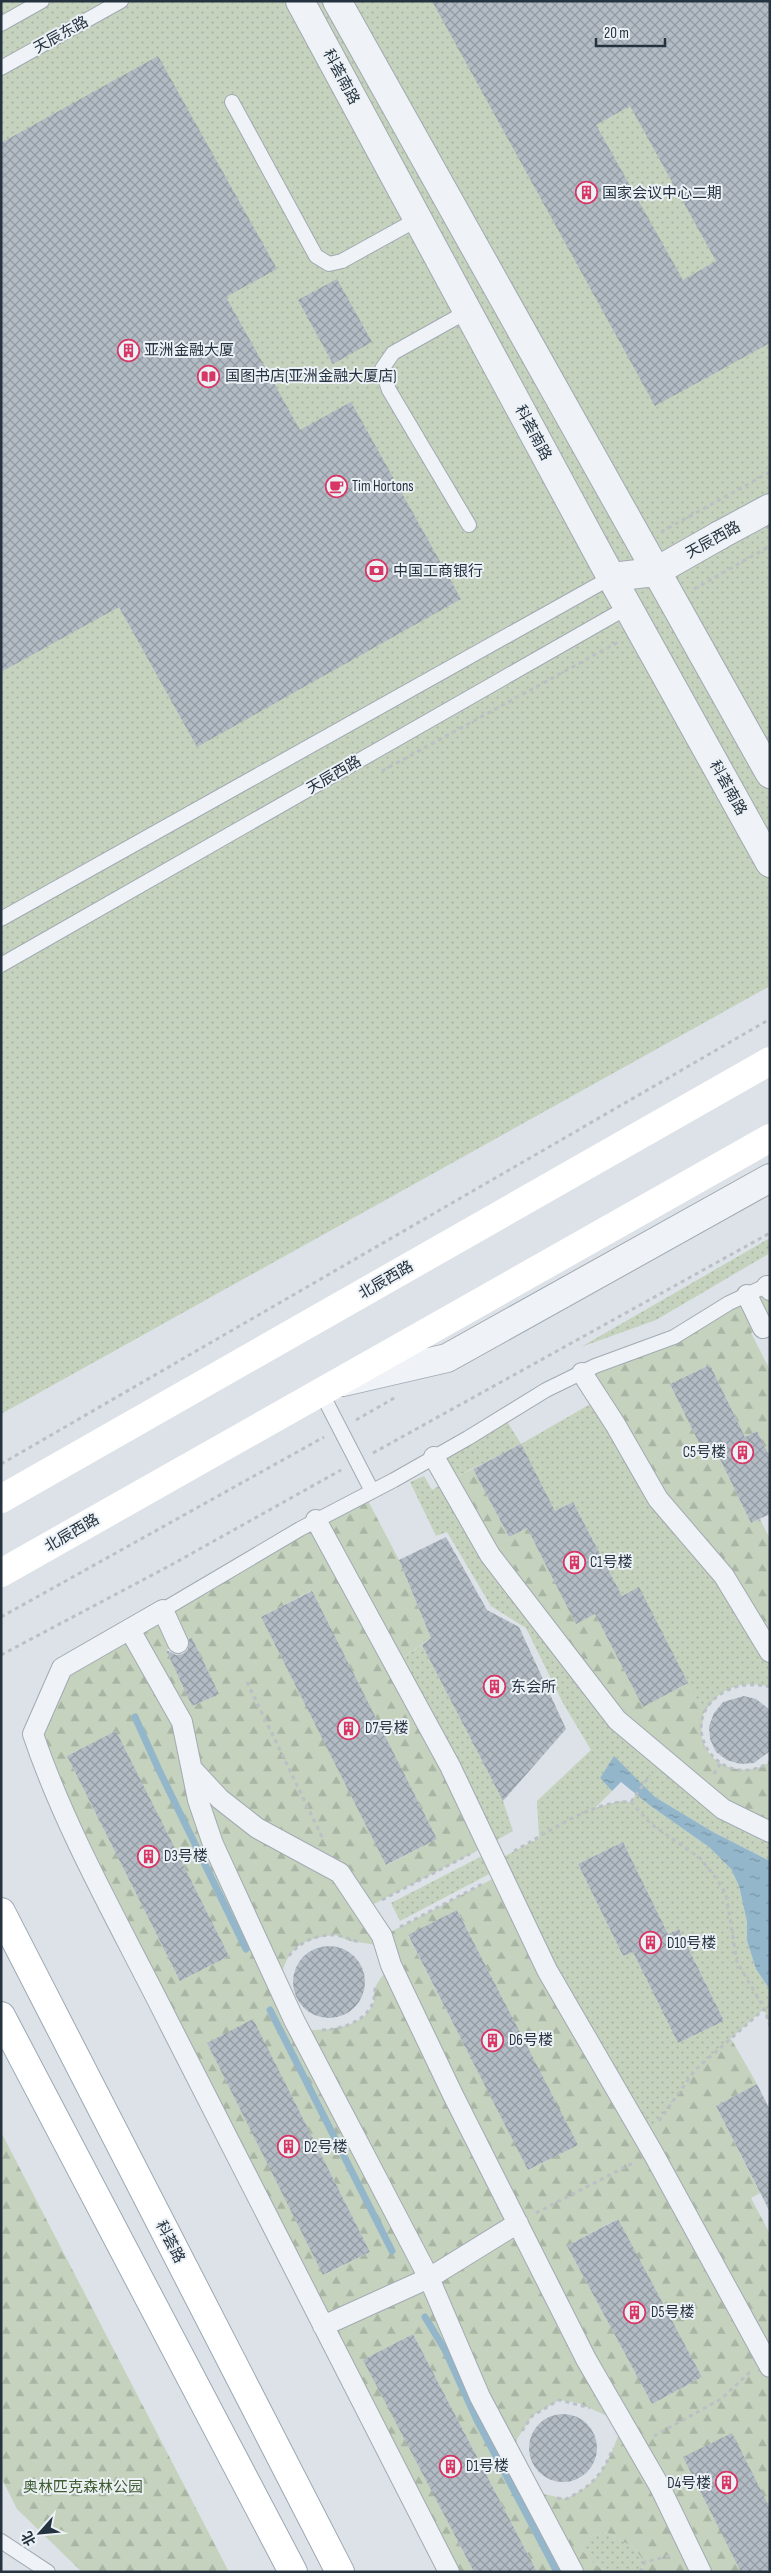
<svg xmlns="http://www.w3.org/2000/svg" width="771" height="2573" font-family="'Sofia Sans Condensed','Noto Sans SC',sans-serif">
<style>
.grass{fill:url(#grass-dots);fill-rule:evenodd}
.forest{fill:url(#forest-firs);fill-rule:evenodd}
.water{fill:url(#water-ripples)}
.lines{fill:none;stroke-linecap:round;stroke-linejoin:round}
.stream{stroke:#94b6cb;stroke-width:7}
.building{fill:url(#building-cross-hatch);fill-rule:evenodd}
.service-casing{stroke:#a1aab2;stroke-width:16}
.pedestrian-casing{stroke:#a1aab2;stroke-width:22}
.minor-casing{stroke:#a1aab2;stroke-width:30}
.tertiary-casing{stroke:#a1aab2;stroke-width:30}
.primary-casing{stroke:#9ba8b4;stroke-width:30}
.path{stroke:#bac0c6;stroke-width:3;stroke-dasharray:4 4;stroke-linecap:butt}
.service{stroke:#eff2f6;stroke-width:14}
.pedestrian{stroke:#eff2f6;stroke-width:20}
.minor{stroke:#eff2f6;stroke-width:28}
.tertiary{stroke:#eff2f6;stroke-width:28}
.secondary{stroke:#fff;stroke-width:28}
.primary{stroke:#fff;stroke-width:28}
.labels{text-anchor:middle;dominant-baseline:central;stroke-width:4;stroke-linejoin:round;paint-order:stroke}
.street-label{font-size:15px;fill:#25323f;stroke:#ebf1f5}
.poi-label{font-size:15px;fill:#25323f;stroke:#ebf1f5;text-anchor:start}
.park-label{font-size:15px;fill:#3f5c31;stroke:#ebf1f5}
</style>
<defs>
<pattern id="grass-dots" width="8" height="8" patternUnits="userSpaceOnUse" patternTransform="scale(1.25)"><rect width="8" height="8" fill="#c5d2bd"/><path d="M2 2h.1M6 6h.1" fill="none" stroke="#a9b5a4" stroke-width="1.8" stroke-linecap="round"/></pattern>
<pattern id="forest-firs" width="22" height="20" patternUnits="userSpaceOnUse" patternTransform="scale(1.25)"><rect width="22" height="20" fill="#c5d2bd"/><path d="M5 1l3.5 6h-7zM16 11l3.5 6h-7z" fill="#a9b5a4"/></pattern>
<pattern id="water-ripples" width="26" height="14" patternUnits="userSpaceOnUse" patternTransform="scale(1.25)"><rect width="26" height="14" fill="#94b6cb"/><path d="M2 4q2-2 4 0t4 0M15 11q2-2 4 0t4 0" fill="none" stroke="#7995a6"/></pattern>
<pattern id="building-cross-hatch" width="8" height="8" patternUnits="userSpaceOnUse" patternTransform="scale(1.25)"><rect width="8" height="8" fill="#b3bcc5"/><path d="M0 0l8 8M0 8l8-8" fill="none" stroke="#9199a1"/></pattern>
</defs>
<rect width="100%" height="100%" fill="#dce2e8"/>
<!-- grass -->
<path class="grass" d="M1 1H770V986L1 1414Z
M770 1238V1253L656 1320 581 1347Z
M599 1399 770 1652V1687C741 1679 717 1689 703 1715L639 1588 622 1596 573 1502 555 1511 521 1445 447 1481 490 1555 770 1832V1861L713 1832 655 1797 614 1757 600 1778 612 1791 595 1808 620 1801 631 1802 637 1793 652 1807 709 1847 731 1869 739 1886 747 1922V1941L756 1969 770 1990V2026L764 2009 695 2070 646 2140 496 1861 539 1838 537 1801 591 1750 563 1703 526 1628 491 1606 447 1532 436 1536 410 1482 424 1476 432 1490 447 1481 434 1457 503 1415 521 1444ZM623 1842 668 1934 679 1929 724 2021 678 2043 633 1952 623 1956 578 1864Z
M422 1645 503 1801 513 1831 488 1845 395 1663Z
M484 1855 493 1872 400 1921 391 1903Z
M606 2532 633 2547 645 2562 640 2572H607L593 2563 580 2547 589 2537Z"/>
<!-- forest -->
<path class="forest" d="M770 1284V1324L751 1333 770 1370V1457L757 1431 745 1437 710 1365 671 1384 704 1453 716 1451 751 1523 760 1519 770 1539V1652L582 1373 628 1356Z
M473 1469 509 1537 527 1528 576 1623 595 1614 643 1706 688 1683C693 1692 701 1704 703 1715 704 1722 700 1730 702 1738 709 1768 745 1778 770 1762V1832L617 1720 447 1481Z
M365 1495 399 1560 431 1638 395 1663 488 1845 364 1909 383 1936 502 1874 646 2140 695 2070 730 2037 757 2084 716 2106 760 2193 751 2198 770 2234V2508L741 2572H640L645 2562 633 2547 606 2532 589 2537 580 2547 593 2563 607 2572H537L413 2334 364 2360 474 2572H449L33 1734 62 1668ZM311 1591 437 1839 387 1865 261 1617ZM192 1638 218 1694 192 1706 166 1650ZM116 1732 229 1956 180 1981 67 1756ZM457 1910 577 2145 529 2170 408 1936ZM335 1935 350 1941 384 1946 391 1965C386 1972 378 1980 375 1988 373 1993 375 1999 373 2004 363 2027 331 2030 310 2030L279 1986C286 1949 298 1939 335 1935ZM253 2020 370 2252 324 2275 207 2043ZM617 2219 702 2377 652 2404 567 2246ZM559 2400 578 2403 623 2423C608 2461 605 2480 566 2499L530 2491 513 2460 517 2439 532 2416Z
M1 2132 229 2572H82L17 2509 1 2477Z"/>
<!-- water -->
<path class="water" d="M614 1756 655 1797 713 1832 770 1861V1990L756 1969 747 1941V1922L739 1886 731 1869 709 1847 652 1807 621 1782 612 1791 600 1778Z"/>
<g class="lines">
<!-- stream -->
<path class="stream" d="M135 1717 159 1770 246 1949
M270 2010 392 2251
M425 2317 445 2350 477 2420 557 2572"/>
</g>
<!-- building -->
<path class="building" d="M432 1H770V343L655 406ZM630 106 716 261 683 280 596 125Z
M158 56 277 269 226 297 300 430 351 402 461 599 197 747 119 607 1 672V143Z
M337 279 372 342 333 364 298 300Z
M710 1365 745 1437 757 1431 770 1457V1514L751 1523 716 1451 704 1453 670 1384Z
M521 1444 555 1511 573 1502 622 1596 639 1587 688 1683 643 1707 595 1614 576 1624 527 1528 509 1537 473 1469Z
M446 1537 487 1610 519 1627 566 1729 503 1801 422 1645 431 1638 399 1560Z
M312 1591 437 1839 386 1865 261 1617Z
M192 1638 219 1694 192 1706 166 1650 176 1655 183 1654 188 1649 189 1639Z
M744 1696 756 1699 770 1710V1751L754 1763 740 1764 727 1760 716 1752 710 1739 709 1726 714 1713 723 1702Z
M116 1731 229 1956 180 1981 67 1756Z
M623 1842 668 1934 679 1929 724 2021 678 2043 633 1952 623 1956 578 1864Z
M457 1910 578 2145 528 2170 408 1935Z
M293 1982a36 36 0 1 1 72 0a36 36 0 1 1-72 0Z
M253 2019 370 2252 323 2275 207 2043Z
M757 2084 770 2110V2212L716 2106Z
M618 2219 702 2377 652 2404 567 2246Z
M413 2334 537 2572H474L363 2360Z
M529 2448a34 34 0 1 1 68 0a34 34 0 1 1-68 0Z
M732 2433 770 2508V2572H741L683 2457Z"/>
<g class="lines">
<defs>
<path id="service" d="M1 24 42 1
M1 68 121 1
M232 102 316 256 329 264 342 261 418 219
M468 311 393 353 382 369 389 390 469 525
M1 919 612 577
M1 965 628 607
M321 1392 372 1491
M163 1610 300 1529 394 1480 468 1438 546 1390 595 1366 674 1337 729 1303 770 1284
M1 2541 48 2572"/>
<path id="pedestrian" d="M767 1286 770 1290
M747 1295 763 1328
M582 1373 615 1424 658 1499 724 1576 770 1652
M434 1457 490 1555 617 1720 723 1809 770 1832
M316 1520 450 1766 547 1970 653 2153 770 2367
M130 1630 182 1722 198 1800 213 1844 294 2020 429 2278 480 2397 573 2572
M178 1643 163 1610 62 1668 33 1734C67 1835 124 1932 171 2027 262 2209 356 2390 449 2572
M193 1770 220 1799 257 1828 340 1873 382 1936 391 1965 453 2095 586 2359 660 2487 701 2572
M323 2326 429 2278 518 2223"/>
<path id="minor" d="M720 535 770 508"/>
<path id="tertiary" d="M300 1 604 564 770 863
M337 1 770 774
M612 577 655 572 720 535
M343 1382 447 1358 770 1178"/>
<path id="primary" d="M1 1912 340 2572
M1 2016 293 2572"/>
</defs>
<!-- service casing -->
<use href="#service" class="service-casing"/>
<!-- pedestrian casing -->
<use href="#pedestrian" class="pedestrian-casing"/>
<!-- minor casing -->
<use href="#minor" class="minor-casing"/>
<!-- tertiary casing -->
<use href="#tertiary" class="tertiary-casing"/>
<!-- primary casing -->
<use href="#primary" class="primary-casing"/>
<!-- path -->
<path class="path" d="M661 532 770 472
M694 589 770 546
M382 771 620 641
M356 1420 396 1397
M373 1453 770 1233
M1 1464 770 1019
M1 1617 324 1437
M1 1655 171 1565 341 1470
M247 1682 323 1839
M770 1687C753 1683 740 1684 726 1691 670 1720 719 1795 770 1762
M714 1774 720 1764
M631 1802 650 1775
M514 1851C546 1834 594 1799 631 1802L651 1824 700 1858 717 1879 726 1894 737 1962 764 2008 770 2026
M382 1900 470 1854
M400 1927 484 1883
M289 1956C298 1943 317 1934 334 1935 343 1935 352 1941 361 1942
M322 2030C339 2030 364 2022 372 2005 375 1999 374 1991 376 1985
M659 2121 695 2070 770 2004
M536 2213 635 2162
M522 2431 532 2416 559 2400 590 2408
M654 2436 721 2399 750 2372
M557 2498 566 2499C591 2487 603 2474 613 2448
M640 2572 645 2562 669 2556"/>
<!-- service -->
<use href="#service" class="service"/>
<!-- pedestrian -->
<use href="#pedestrian" class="pedestrian"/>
<!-- minor -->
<use href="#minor" class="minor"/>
<!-- tertiary -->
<use href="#tertiary" class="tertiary"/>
<!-- secondary -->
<path class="secondary" d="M1 1499 770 1061
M1 1573 770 1138"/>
<!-- primary -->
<use href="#primary" class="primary"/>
</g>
<!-- icons -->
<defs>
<symbol id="building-ring" viewBox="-11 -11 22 22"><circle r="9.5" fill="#ebf1f5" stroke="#d83665" stroke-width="1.5"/><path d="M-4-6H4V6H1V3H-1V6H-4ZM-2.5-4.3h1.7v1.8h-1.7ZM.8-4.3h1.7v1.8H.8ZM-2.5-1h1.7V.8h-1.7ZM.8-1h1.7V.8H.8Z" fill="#d83665"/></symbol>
<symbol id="library-ring" viewBox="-11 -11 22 22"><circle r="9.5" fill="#ebf1f5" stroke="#d83665" stroke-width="1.5"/><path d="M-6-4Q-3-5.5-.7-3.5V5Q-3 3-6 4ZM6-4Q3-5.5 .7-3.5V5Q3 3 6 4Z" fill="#d83665"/></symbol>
<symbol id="cafe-ring" viewBox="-11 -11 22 22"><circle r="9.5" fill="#ebf1f5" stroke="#d83665" stroke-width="1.5"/><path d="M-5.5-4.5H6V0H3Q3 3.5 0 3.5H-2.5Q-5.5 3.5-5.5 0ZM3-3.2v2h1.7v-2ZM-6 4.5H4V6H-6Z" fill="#d83665"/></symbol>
<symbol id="bank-ring" viewBox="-11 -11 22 22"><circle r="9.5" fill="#ebf1f5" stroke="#d83665" stroke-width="1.5"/><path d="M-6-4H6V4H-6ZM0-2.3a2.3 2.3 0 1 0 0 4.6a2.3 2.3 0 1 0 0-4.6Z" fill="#d83665"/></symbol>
</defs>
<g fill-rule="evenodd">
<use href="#building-ring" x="574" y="180" width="25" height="25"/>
<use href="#building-ring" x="116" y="338" width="25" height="25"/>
<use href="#library-ring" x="196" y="364" width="25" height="25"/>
<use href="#cafe-ring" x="324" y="474" width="25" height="25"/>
<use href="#bank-ring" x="364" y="558" width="25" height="25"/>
<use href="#building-ring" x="730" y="1440" width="25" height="25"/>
<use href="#building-ring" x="562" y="1550" width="25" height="25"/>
<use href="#building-ring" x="482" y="1674" width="25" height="25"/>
<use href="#building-ring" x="336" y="1716" width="25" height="25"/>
<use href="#building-ring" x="136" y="1844" width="25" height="25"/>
<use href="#building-ring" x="638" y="1930" width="25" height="25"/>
<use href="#building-ring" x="480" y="2028" width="25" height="25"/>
<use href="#building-ring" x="276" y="2134" width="25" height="25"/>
<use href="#building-ring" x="622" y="2300" width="25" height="25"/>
<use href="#building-ring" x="438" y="2454" width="25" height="25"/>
<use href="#building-ring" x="714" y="2470" width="25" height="25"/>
</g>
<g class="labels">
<!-- street labels -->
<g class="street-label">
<text transform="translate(61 35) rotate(-29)">天辰东路</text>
<text transform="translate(341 77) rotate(62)">科荟南路</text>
<text transform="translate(533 433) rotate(62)">科荟南路</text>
<text transform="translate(713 540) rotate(-29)">天辰西路</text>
<text transform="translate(334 775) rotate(-30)">天辰西路</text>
<text transform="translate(728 788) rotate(61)">科荟南路</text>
<text transform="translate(386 1280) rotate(-30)">北辰西路</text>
<text transform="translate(72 1533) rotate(-30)">北辰西路</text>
<text transform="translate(170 2242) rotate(63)">科荟路</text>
</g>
<!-- poi labels -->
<g class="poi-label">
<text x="602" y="193">国家会议中心二期</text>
<text x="144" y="350">亚洲金融大厦</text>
<text x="225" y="376">国图书店(亚洲金融大厦店)</text>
<text x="352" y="486">Tim Hortons</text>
<text x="393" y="571">中国工商银行</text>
<text x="726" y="1452" text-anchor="end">C5号楼</text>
<text x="590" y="1562">C1号楼</text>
<text x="511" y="1687">东会所</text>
<text x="365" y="1728">D7号楼</text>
<text x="164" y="1856">D3号楼</text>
<text x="667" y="1943">D10号楼</text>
<text x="509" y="2040">D6号楼</text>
<text x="304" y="2147">D2号楼</text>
<text x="651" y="2312">D5号楼</text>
<text x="466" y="2466">D1号楼</text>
<text x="711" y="2483" text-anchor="end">D4号楼</text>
</g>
<!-- park labels -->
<g class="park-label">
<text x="83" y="2487">奥林匹克森林公园</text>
</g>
</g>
<!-- border -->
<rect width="771" height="2573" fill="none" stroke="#25323f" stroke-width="5"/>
<!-- north arrow -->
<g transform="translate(40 2533) rotate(243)" stroke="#ebf1f5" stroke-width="4" paint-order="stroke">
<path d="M0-4L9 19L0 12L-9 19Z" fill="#25323f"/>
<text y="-8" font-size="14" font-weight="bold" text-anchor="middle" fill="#25323f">北</text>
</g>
<!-- scale -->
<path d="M596 38v8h69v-8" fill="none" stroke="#25323f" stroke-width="2.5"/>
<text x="604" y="38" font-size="15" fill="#25323f" stroke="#ebf1f5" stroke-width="4" paint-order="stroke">20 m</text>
</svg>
